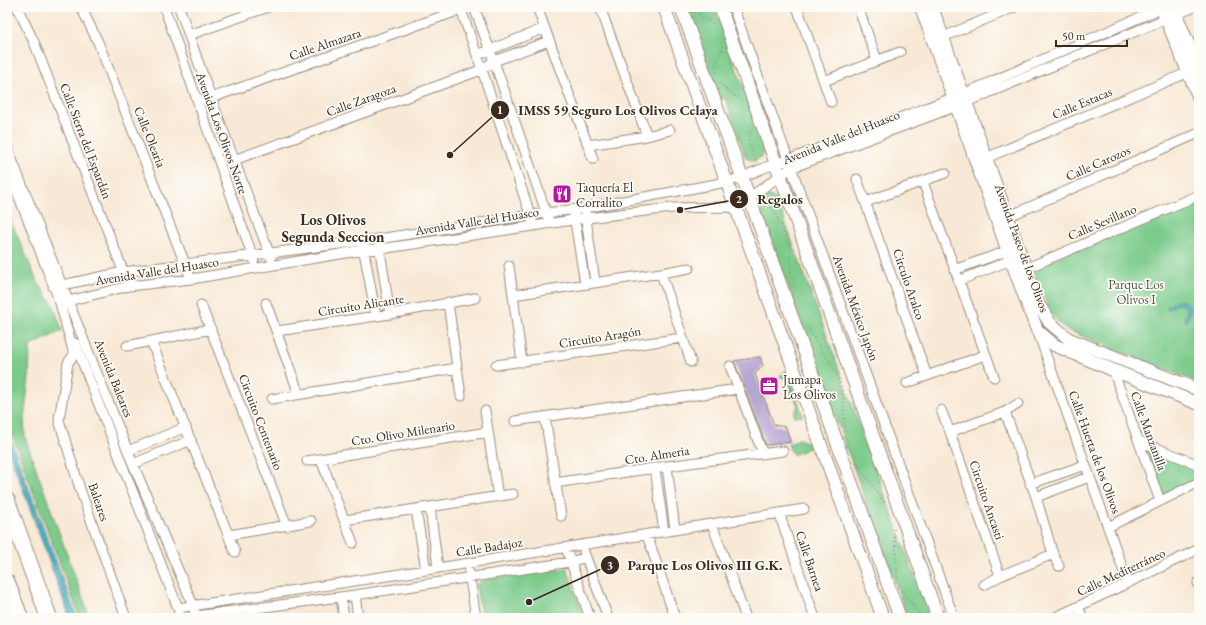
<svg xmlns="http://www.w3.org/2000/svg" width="1206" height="625" font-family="'EB Garamond',serif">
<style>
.green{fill:#7ccb8b;stroke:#5c7a54}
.water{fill:#48b1c6;stroke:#426e72}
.building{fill:#b6a6d2}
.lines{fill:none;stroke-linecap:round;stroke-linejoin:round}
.street-casing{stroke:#9a8a7a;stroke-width:11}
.secondary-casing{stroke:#9a8a7a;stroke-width:14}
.highway-casing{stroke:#9a8a7a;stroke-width:18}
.path{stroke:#9a8a7a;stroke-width:1.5;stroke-dasharray:1 3;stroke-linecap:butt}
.street{stroke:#fff;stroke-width:9}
.secondary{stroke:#fff;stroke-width:12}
.highway{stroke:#fff;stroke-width:16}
.labels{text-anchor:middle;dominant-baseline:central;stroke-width:3.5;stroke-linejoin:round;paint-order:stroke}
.street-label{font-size:13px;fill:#3b2a1e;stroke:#fdfcf7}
.poi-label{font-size:13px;fill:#3b2a1e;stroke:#fdfcf7;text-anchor:start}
.park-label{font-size:13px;fill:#4e5a3f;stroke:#fdfcf7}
.quarter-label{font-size:15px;font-weight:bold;fill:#3b2a1e;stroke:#fdfcf7}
.leader{fill:none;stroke:#3b2a1e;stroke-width:1.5}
.callout-dot{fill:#3b2a1e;stroke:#fdfcf7;stroke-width:1.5}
.mark-label{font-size:12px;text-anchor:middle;font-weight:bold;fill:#fff}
.callout-label{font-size:14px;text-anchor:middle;font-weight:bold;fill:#3b2a1e;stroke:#fdfcf7;stroke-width:3.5;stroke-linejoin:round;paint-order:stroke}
</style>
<rect width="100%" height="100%" fill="#fdfcf7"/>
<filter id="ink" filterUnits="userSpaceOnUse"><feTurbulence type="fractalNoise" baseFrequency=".025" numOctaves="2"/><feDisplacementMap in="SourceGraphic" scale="8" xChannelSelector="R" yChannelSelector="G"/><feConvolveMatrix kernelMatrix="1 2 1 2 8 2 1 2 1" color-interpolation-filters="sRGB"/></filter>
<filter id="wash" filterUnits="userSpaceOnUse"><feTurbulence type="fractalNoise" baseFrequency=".012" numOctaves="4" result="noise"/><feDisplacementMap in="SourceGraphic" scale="16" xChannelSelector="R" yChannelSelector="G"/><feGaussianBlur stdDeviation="0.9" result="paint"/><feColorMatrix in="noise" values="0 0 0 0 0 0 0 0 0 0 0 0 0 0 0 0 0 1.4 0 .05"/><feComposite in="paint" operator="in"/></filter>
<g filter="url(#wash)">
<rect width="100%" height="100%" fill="#f8e9d6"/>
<!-- green -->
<path class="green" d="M687 7H714L765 147 762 156 754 161 746 158 725 98 720 99Z
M768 195 777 200 930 618H908L759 205 762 197Z
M1199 198V383L1065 329 1051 314 1032 268Z
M7 212 37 281 54 306 62 331 30 346 29 377 24 420 25 438 90 618H80L7 421Z
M787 370 803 416 795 417 794 414 798 406 794 396 792 395 787 378 781 377 780 376Z
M799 439 815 445 793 455 788 445Z
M1144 446 1199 469V478L1162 496Z
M567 568 584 618H482L476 587 478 583 483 580Z"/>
<!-- water -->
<path class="water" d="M1178 300C1191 301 1193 312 1186 322L1184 319C1188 314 1187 309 1182 304H1177L1169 309 1167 308 1169 305Z
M7 430 77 618H70L7 446Z"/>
<g id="blocks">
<!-- building -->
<path class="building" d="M760 357 763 366 755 374 774 425 786 427 790 442 766 445 734 361Z"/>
</g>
</g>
<g filter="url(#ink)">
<use href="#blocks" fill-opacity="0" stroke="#9a8a7a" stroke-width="1"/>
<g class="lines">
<defs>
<path id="street" d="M17 7 34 42 129 286
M81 7 98 42 191 279
M164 7 254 260
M179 7 211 98 271 258
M460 7 477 55 532 220
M474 7 494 61 548 218
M537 7 593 159
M600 7 647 136
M733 7 954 618
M797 7 831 102
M858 7 877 60
M189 35 268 7
M943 37 1015 7
M477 55 545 28
M824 81 900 52
M197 100 211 98 460 10
M588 145 647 136 670 130
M7 147 133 464 193 605 197 618
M986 158 1189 72
M234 160 481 70 494 61 549 41
M7 166 62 308
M857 179 927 376
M923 182 994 377
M866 202 945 173
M585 212 595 282
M574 215 585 284
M1007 217 1199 133
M379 245 390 314
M363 246 376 316
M509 266 522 362
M954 270 1007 251
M1020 271 1199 195
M661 273 691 362
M958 281 1011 260
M53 287 123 272 378 239 531 215 585 208 727 182C748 176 767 165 788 160L963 94 1164 7
M513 295 661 273 689 268
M448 302 461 396
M266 303 299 394
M201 305 287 526
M1037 330 1128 583
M277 331 390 314 475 298
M151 341 235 552
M75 343 178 608 180 618
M127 346 211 329
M496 365 682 338
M730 366 763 454
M1113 370 1160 501
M907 383 985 355
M272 399 457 368
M941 410 950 432 1000 576
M485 411 498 497
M1005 412 1036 497 1053 554 1059 566
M545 417 561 516
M515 421 738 389
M950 432 1005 412 1018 404
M1139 441 1199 465
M128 451 186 427
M321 460 353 543
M307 461 488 432
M133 464 191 440
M667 466 675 530
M655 469 664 532
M555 483 667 466 783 451
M1030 484 1085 465
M1036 497 1089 477
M430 508 438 568
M416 510 426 570
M779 513 815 618
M345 520 513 494
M712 524 746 618
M1108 527 1199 482
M229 535 311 521
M647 535 675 618
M566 548 590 618
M584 552 608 618
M469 572 476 618
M1198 583 1199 585
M984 585 1000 576 1053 554
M355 595 358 618
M341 597 344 618
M1078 607 1083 618
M178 608 426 570 804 509
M126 618 80 489 59 420 68 363 74 354 60 303 129 286 191 279 364 250 380 249 586 218 672 208 736 207 791 168 957 106 1194 7
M180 618 355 595 570 562 586 557
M1054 618 1199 549"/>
<path id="secondary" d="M664 7 883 618
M681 7 900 618
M720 7 938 618
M921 7 1011 260 1037 330 1054 345 1113 370 1199 404
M932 7 1038 303 1049 322 1069 339 1199 390
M1161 7 1199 98
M1173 7 1199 70"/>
<path id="highway" d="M7 501 49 618
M7 583 20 618"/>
</defs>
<!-- street casing -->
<use href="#street" class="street-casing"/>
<!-- secondary casing -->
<use href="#secondary" class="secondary-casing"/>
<!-- highway casing -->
<use href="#highway" class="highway-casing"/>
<!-- path -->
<path class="path" d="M695 12 715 25
M717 73 716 65 723 46
M720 82C725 91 733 95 742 99
M752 128C746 141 751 150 756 163
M767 196 786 236 791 252V271L795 291
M808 327C818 347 835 365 841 387 845 402 843 419 846 434
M856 462 885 503
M894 529 898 579
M902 590 922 618"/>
<!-- street -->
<use href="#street" class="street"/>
<!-- secondary -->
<use href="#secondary" class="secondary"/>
<!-- highway -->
<use href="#highway" class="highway"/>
</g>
</g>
<!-- icons -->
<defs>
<symbol id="restaurant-square" viewBox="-11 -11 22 22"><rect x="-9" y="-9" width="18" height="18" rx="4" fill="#b5179e" stroke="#fdfcf7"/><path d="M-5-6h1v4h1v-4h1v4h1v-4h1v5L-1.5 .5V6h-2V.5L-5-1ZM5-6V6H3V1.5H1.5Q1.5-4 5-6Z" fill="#fff"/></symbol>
<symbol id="office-square" viewBox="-11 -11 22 22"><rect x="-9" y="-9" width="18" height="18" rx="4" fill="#b5179e" stroke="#fdfcf7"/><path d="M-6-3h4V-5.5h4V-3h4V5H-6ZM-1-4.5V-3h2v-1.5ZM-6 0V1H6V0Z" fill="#fff"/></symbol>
</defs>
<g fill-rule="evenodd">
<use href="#restaurant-square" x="551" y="183" width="22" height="22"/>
<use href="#office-square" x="758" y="375" width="22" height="22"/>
</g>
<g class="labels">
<!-- street labels -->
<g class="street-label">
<text transform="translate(325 44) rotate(-19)">Calle Almazara</text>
<text transform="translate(361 100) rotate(-20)">Calle Zaragoza</text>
<text transform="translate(1082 103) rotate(-23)">Calle Estacas</text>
<text transform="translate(222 133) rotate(70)">Avenida Los Olivos Norte</text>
<text transform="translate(150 137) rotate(68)">Calle Olearia</text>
<text transform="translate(841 137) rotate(-22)">Avenida Valle del Huasco</text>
<text transform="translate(86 141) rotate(69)">Calle Sierra del Espardán</text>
<text transform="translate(1098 163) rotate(-24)">Calle Carozos</text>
<text transform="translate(477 221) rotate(-9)">Avenida Valle del Huasco</text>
<text transform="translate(1102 222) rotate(-23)">Calle Sevillano</text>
<text transform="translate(1022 248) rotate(70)">Avenida Paseo de los Olivos</text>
<text transform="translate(157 271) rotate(-9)">Avenida Valle del Huasco</text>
<text transform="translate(909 284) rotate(71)">Circulo Aralco</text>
<text transform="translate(361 305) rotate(-9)">Circuito Alicante</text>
<text transform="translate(856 308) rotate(70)">Avenida México Japón</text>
<text transform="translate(600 337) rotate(-9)">Circuito Aragón</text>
<text transform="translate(114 378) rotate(68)">Avenida Baleares</text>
<text transform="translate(261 422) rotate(69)">Circuito Centenario</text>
<text transform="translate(1149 431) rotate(70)">Calle Manzanilla</text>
<text transform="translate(403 433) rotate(-9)">Cto. Olivo Milenario</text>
<text transform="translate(1095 452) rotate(70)">Calle Huerta de los Olivos</text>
<text transform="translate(657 455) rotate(-9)">Cto. Almeria</text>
<text transform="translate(987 500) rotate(71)">Circuito Ancasti</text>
<text transform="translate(99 502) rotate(71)">Baleares</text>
<text transform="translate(489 547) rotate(-9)">Calle Badajoz</text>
<text transform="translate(810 561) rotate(71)">Calle Barnea</text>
<text transform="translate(1121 572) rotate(-25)">Calle Mediterráneo</text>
</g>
<!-- poi labels -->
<g class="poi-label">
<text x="576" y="187">Taquería El<tspan x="576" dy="15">Corralito</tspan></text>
<text x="783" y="379">Jumapa<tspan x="783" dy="15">Los Olivos</tspan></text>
</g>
<!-- park labels -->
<g class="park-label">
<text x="1136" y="284">Parque Los<tspan x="1136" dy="15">Olivos I</tspan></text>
</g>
<!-- quarter labels -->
<g class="quarter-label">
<text x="333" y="219">Los Olivos<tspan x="333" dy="17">Segunda Seccion</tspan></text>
</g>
</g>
<!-- callouts -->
<path class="leader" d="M450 155L500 110M680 210L739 199M529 602L610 565"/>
<g class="callout-dot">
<circle cx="450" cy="155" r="4"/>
<circle cx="680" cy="210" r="4"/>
<circle cx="529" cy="602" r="4"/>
<circle cx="500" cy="110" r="10"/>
<circle cx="739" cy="199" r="10"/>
<circle cx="610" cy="565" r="10"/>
</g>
<g class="mark-label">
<text x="500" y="114">1</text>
<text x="739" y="203">2</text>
<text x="610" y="569">3</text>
</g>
<g class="callout-label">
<text x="618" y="115">IMSS 59 Seguro Los Olivos Celaya</text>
<text x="780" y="204">Regalos</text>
<text x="705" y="570">Parque Los Olivos III G.K.</text>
</g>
<!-- margin -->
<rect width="1206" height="625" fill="none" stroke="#fdfcf7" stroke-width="24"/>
<!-- scale -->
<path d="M1056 40v6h71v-6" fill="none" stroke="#3b2a1e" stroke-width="2"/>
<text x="1062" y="40" font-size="12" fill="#3b2a1e" stroke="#fdfcf7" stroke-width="3" paint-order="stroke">50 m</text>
</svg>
